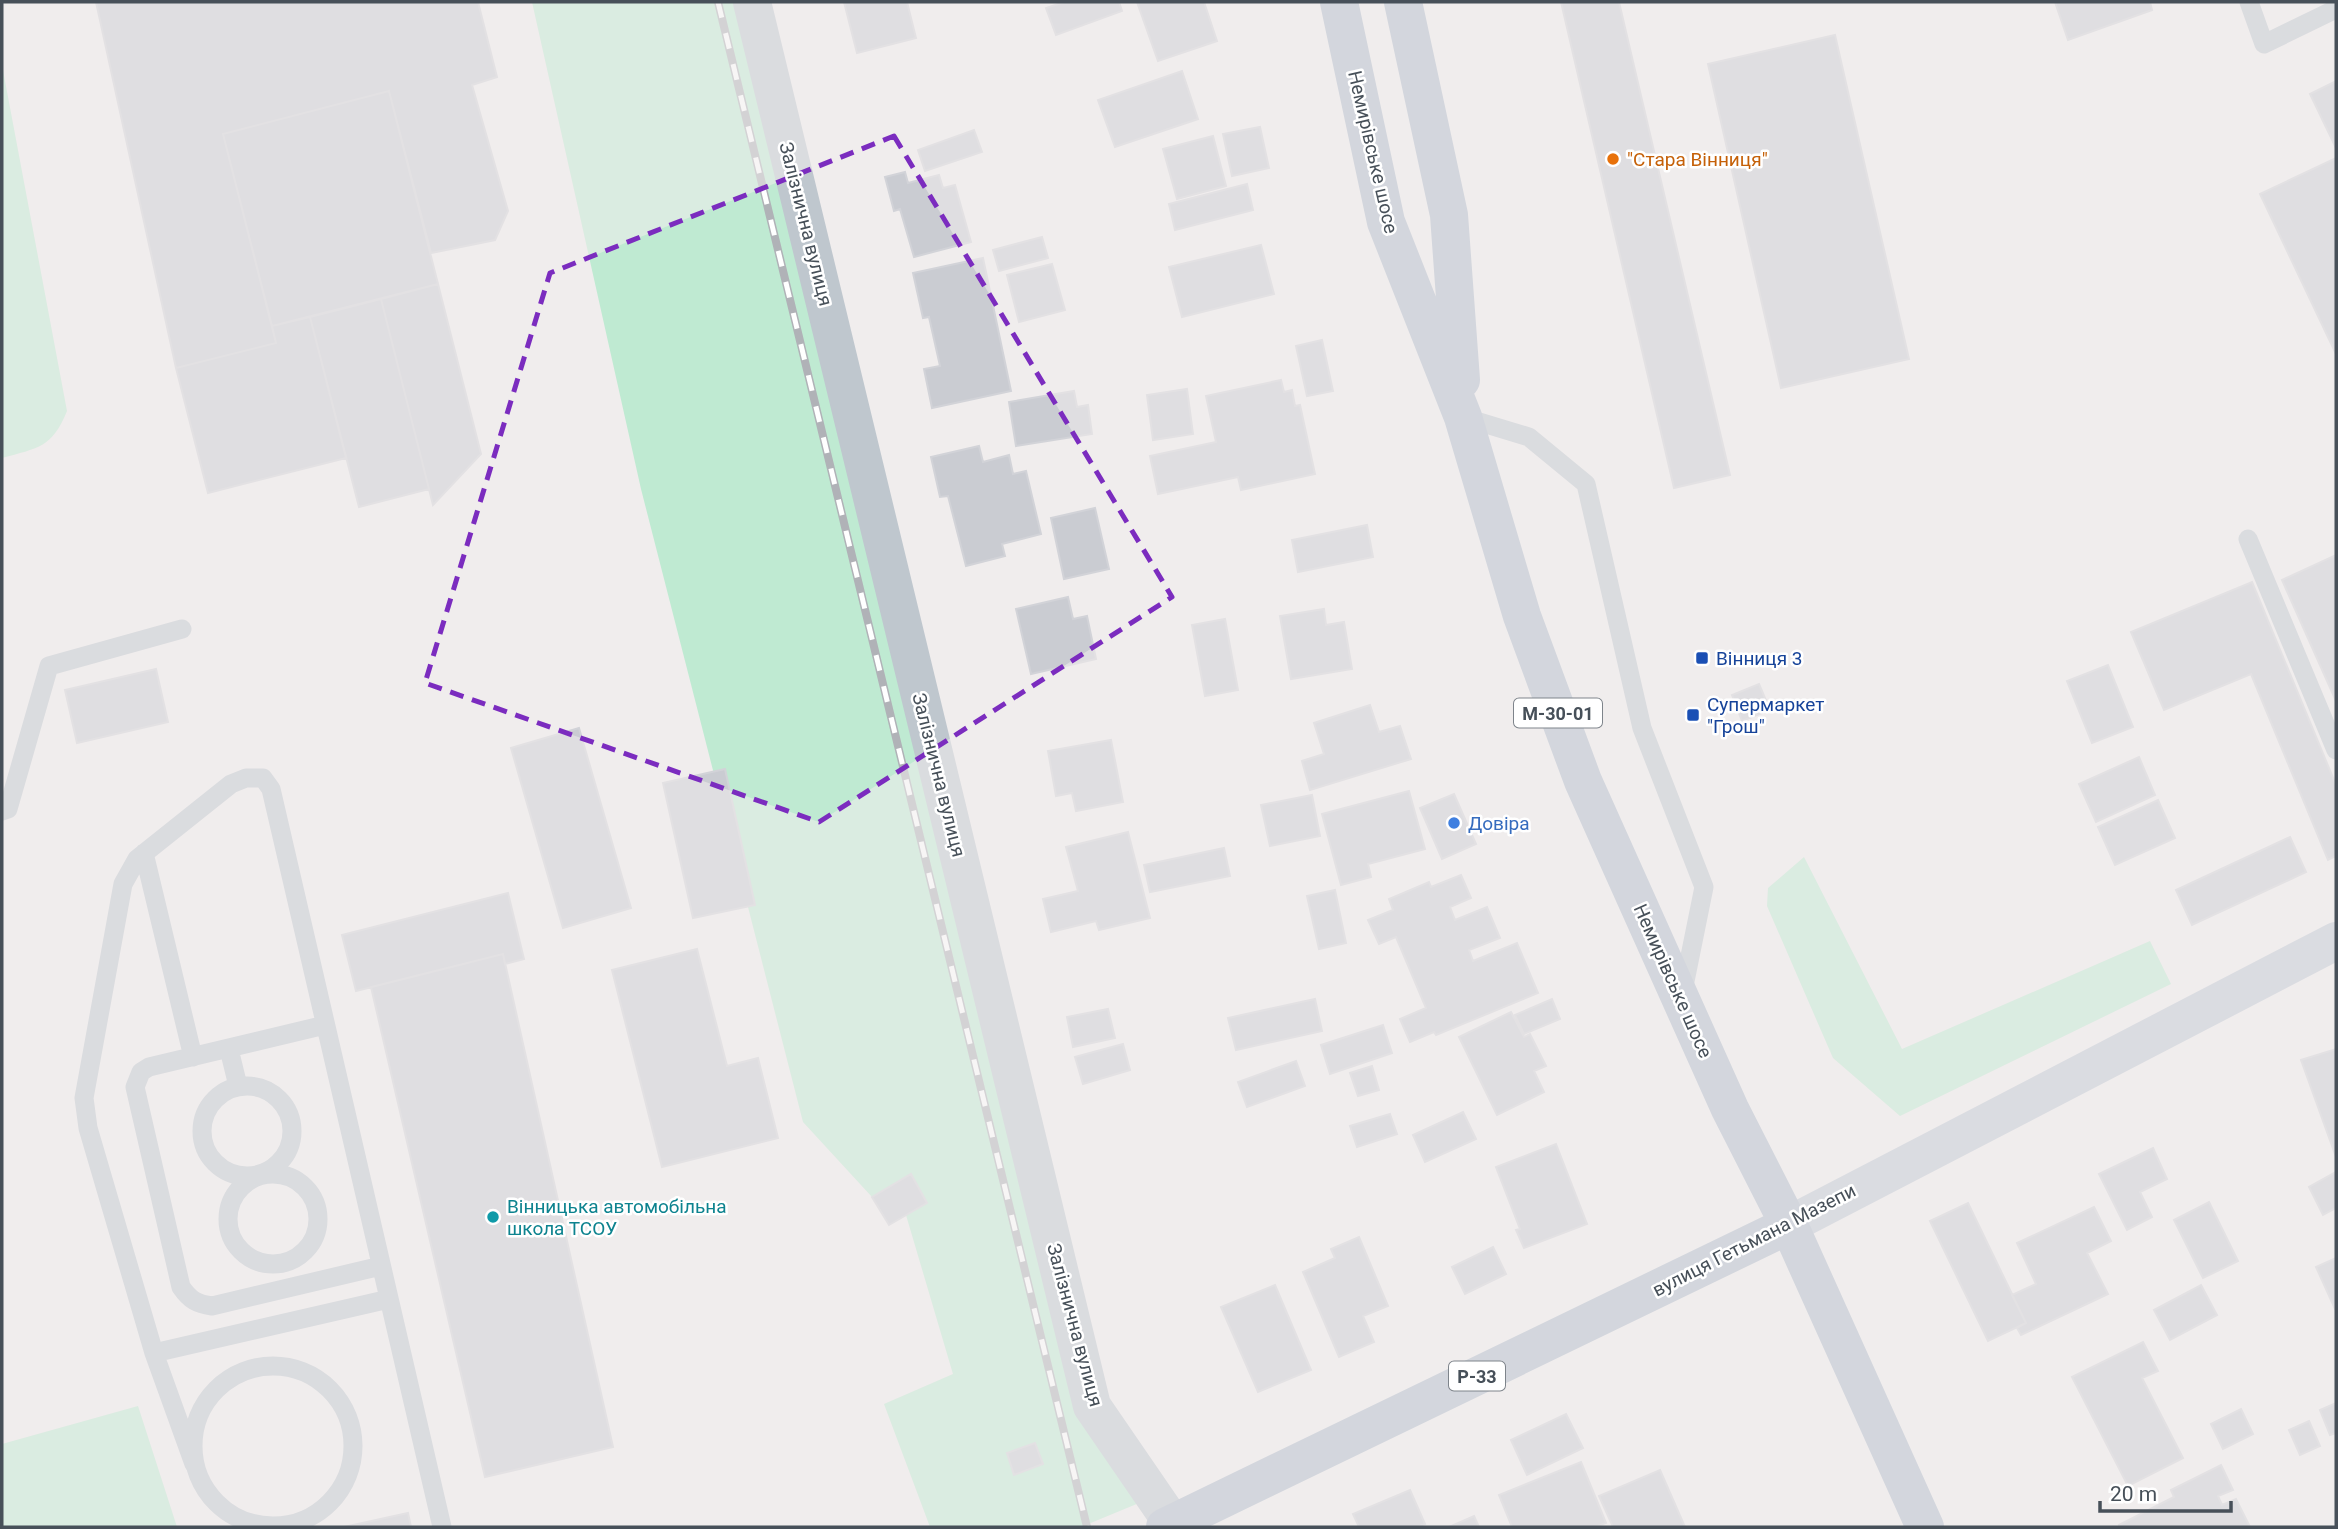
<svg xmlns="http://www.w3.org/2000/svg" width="2338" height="1529" font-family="Roboto,sans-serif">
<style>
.green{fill:#bfead2}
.building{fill:#caccd2;stroke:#d2d3d8;stroke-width:2}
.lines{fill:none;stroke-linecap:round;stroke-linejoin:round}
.lane{stroke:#bfc7ce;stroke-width:19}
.street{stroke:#bfc7ce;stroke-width:38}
.secondary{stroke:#bfc8d3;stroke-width:38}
.primary{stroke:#afbbca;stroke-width:38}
.rail-casing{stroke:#b0b2b7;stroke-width:8}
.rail{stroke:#fff;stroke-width:5;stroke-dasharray:16;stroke-linecap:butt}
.marked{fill:none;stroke:#7b2cbf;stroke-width:5;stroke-dasharray:14 9;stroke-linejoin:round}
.food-dot{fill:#e8710a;stroke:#fff;stroke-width:2.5}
.transit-dot{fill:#1a4fb4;stroke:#fff;stroke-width:2.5}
.shop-dot{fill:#3f7fe0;stroke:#fff;stroke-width:2.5}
.culture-dot{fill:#0f9aa8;stroke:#fff;stroke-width:2.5}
.labels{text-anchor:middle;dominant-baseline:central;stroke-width:5;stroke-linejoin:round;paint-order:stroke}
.shield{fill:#fff;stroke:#7e848b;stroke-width:2}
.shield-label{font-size:18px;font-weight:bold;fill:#475059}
.street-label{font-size:19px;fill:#475059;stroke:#fff}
.food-label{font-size:19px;fill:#c56008;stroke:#fff;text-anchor:start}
.transit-label{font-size:19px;fill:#164399;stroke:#fff;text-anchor:start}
.shop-label{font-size:19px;fill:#366cbe;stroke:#fff;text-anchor:start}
.culture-label{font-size:19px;fill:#0d838f;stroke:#fff;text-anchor:start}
</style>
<rect width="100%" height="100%" fill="#f0eded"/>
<!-- green -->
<path class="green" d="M532 2H752L1092 1406 1156 1496 1081 1527H930L884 1404 953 1374 906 1215 927 1203 911 1174 872 1197 803 1122 641 489Z
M2 65 67 411C52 448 38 448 2 458Z
M1804 857 1902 1049 2150 941 2171 984 1900 1116 1833 1058 1767 906 1768 888Z
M138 1406 177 1527H2V1444Z"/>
<!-- building -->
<path class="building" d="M96 2H478L497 77 472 85 508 211 495 240 431 253 389 91 223 134 276 343 176 368Z
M844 2H907L916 38 857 53Z
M1064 2H1119L1122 11 1056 35 1046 8Z
M1137 2H1204L1217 41 1158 61Z
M1561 2H1619L1730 475 1674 488Z
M2055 2H2150L2152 10 2068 40Z
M1835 35 1909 359 1781 388 1708 64Z
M1182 71 1198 119 1115 147 1098 100Z
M2336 81V148L2310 94Z
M389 91 438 284 272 326 223 134Z
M1260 127 1269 168 1232 176 1223 134Z
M974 130 982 152 925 171 918 150Z
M1213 136 1226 186 1177 199 1163 149Z
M2336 158V354L2260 194Z
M905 172 908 183 939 175 943 188 955 185 971 242 914 257 900 209 894 211 885 177Z
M1247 184 1253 210 1175 230 1169 204Z
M1042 237 1048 258 999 271 993 250Z
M1261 245 1274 294 1182 317 1169 267Z
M983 258 1011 391 932 408 924 369 940 366 929 317 923 318 913 273Z
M1052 264 1065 310 1019 322 1007 275Z
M438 284 481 454 433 505 381 299Z
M381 299 429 489 359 507 310 317Z
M310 317 346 458 208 493 176 368 276 343 272 326Z
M1322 340 1333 391 1307 396 1296 346Z
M1281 380 1284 392 1292 390 1295 406 1300 405 1315 474 1241 490 1238 477 1158 494 1150 456 1216 442 1206 396Z
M1187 389 1193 434 1153 440 1147 395Z
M1074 391 1077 407 1088 405 1092 434 1016 446 1009 402Z
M979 446 983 462 1009 455 1013 474 1026 471 1041 534 1002 544 1005 556 966 566 948 496 940 497 931 457Z
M1095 508 1109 569 1064 579 1051 518Z
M1367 525 1373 557 1298 572 1292 540Z
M2336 555V701L2282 580Z
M2252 582 2336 785V856L2328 860 2251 674 2164 710 2131 632Z
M1068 597 1073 619 1087 616 1096 659 1031 674 1016 609Z
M1324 609 1326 625 1344 622 1352 669 1291 679 1280 616Z
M1225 619 1238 690 1205 696 1192 625Z
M2108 665 2133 727 2092 743 2067 681Z
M156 669 168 722 77 743 65 690Z
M1759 684 1770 710 1742 721 1732 695Z
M1370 705 1379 732 1400 726 1411 759 1310 790 1302 761 1324 754 1314 723Z
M579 728 631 908 563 928 511 748Z
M1111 740 1123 802 1076 811 1072 793 1056 796 1048 751Z
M2139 757 2155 795 2096 822 2079 784Z
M725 769 755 905 693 918 663 783Z
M1409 791 1425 849 1368 864 1371 877 1341 885 1322 814Z
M1454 794 1476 844 1442 859 1420 808Z
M1312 795 1320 836 1270 846 1261 805Z
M2158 800 2175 838 2115 865 2098 827Z
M1128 832 1150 918 1099 930 1096 921 1051 932 1043 899 1078 891 1066 847Z
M2290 837 2306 872 2192 925 2176 890Z
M1224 848 1230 876 1150 892 1144 865Z
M1461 875 1471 898 1450 907 1455 920 1487 907 1500 938 1469 950 1473 961 1517 943 1538 993 1436 1035 1434 1032 1410 1042 1400 1019 1426 1008 1396 937 1379 944 1368 920 1393 910 1389 899 1429 882 1431 887Z
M1335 890 1346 943 1319 949 1307 896Z
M508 893 524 959 505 964 503 954 356 991 342 935Z
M697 949 727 1066 758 1058 778 1138 662 1167 612 970Z
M503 954 613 1447 485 1477 371 987Z
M1315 999 1322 1031 1236 1050 1228 1018Z
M1552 999 1560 1019 1524 1034 1515 1015Z
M1108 1009 1115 1038 1073 1047 1067 1017Z
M1511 1012 1524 1037 1530 1034 1546 1066 1534 1071 1544 1092 1497 1115 1459 1037Z
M1383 1025 1392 1053 1330 1074 1321 1045Z
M1123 1044 1130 1070 1083 1084 1075 1057Z
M2336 1049V1157L2301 1060Z
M1296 1061 1305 1086 1247 1107 1238 1082Z
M1372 1066 1379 1090 1358 1096 1350 1073Z
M1463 1112 1476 1139 1425 1162 1413 1135Z
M1390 1114 1397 1134 1357 1147 1350 1126Z
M1556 1144 1587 1224 1524 1248 1516 1230 1520 1229 1496 1167Z
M2153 1148 2167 1179 2140 1192 2152 1217 2127 1230 2099 1174Z
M2336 1172V1208L2323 1215 2309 1187Z
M911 1174 927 1203 889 1225 872 1197Z
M2209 1202 2238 1261 2203 1278 2174 1220Z
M1968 1203 2026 1323 1988 1341 1930 1221Z
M2094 1207 2111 1241 2087 1253 2108 1294 2021 1335 2017 1328 2026 1323 2012 1295 2036 1284 2017 1243Z
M1359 1237 1388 1306 1363 1316 1374 1342 1339 1357 1303 1272 1335 1258 1331 1249Z
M1493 1247 1506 1274 1465 1294 1452 1267Z
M2336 1258V1309H2335L2316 1267Z
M1275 1285 1311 1370 1258 1392 1221 1307Z
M2201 1285 2217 1315 2170 1340 2154 1310Z
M2143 1342 2158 1371 2142 1378 2183 1458 2128 1486 2072 1377Z
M2336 1403V1433L2330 1435 2320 1410Z
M2241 1409 2253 1434 2223 1449 2211 1424Z
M1566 1414 1583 1448 1527 1475 1511 1440Z
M2309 1421 2320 1446 2300 1455 2289 1430Z
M1035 1443 1043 1464 1014 1475 1007 1453Z
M1581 1462 1606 1523 1595 1527H1512L1499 1495Z
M2221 1465 2233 1490 2218 1496 2222 1505 2236 1499 2250 1527H2120L2119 1525 2174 1497 2171 1490Z
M1660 1470 1685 1527H1613L1599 1496Z
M1410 1490 1425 1524 1417 1527H1359L1353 1514Z
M408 1513 411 1527H344Z
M1474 1516 1479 1527H1449Z"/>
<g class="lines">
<!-- lane -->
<path class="lane" d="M2249 2 2264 44 2336 9
M1463 417 1529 437 1586 484 1642 728 1704 887 1683 991
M2248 539 2336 750
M2 811 8 809 49 666 182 629
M144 853 193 1057
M325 1025 149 1067 141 1072 135 1087 181 1287C190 1300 197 1304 212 1306L381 1266
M229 1049 238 1086
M202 1131a45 45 0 1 1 90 0a45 45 0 1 1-90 0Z
M228 1219a45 45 0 1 1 90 0a45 45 0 1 1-90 0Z
M154 1353 389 1299
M193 1446a80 80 0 1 1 160 0a80 80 0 1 1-160 0Z
M194 1464 154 1353 88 1128 84 1098 123 884 137 859 231 784 246 778H263L271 789 442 1527"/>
<!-- street -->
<path class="street" d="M752 2 1092 1406 1175 1527"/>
<!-- secondary -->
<path class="secondary" d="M1789 1225 2336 941"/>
<!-- primary -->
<path class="primary" d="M1339 2 1386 222 1463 417 1522 616 1583 781 1730 1109 1789 1225 1925 1527
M1403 2 1449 215 1461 380
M1165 1527 1789 1225"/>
<defs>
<path id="rail" d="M718 2 1087 1527"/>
</defs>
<!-- rail casing -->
<use href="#rail" class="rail-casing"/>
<!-- rail -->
<use href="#rail" class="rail"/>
</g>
<!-- marked area -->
<path d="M0 0H2338V1529H0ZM894 136 1172 597 819 822 425 683 550 273Z" fill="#f0eded" fill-opacity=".55" fill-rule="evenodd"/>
<path class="marked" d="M894 136 1172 597 819 822 425 683 550 273Z"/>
<!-- markers -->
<circle class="food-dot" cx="1613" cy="159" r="7"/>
<g class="transit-dot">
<rect x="1695" y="651" width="14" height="14" rx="3.5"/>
<rect x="1686" y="708" width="14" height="14" rx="3.5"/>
</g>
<circle class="shop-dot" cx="1454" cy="823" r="7"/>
<circle class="culture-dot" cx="493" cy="1217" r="7"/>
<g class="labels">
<!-- shield labels -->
<g class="shield">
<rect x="1514" y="698.5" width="88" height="29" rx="5"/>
<rect x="1449" y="1361.5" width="56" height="29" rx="5"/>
</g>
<g class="shield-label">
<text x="1558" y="713">М-30-01</text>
<text x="1477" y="1376">Р-33</text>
</g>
<!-- street labels -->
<g class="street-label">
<text transform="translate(1373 152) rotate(77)">Немирівське шосе</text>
<text transform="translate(806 224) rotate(76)">Залізнична вулиця</text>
<text transform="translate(939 775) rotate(76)">Залізнична вулиця</text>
<text transform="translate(1673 981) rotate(66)">Немирівське шосе</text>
<text transform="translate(1754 1240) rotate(-27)">вулиця Гетьмана Мазепи</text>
<text transform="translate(1075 1325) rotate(75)">Залізнична вулиця</text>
</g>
<!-- food labels -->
<g class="food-label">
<text x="1627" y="159">"Стара Вінниця"</text>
</g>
<!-- transit labels -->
<g class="transit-label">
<text x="1716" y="658">Вінниця 3</text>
<text x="1707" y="704">Супермаркет<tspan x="1707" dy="22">"Грош"</tspan></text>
</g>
<!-- shop labels -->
<g class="shop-label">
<text x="1468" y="823">Довіра</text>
</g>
<!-- culture labels -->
<g class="culture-label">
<text x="507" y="1206">Вінницька автомобільна<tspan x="507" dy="22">школа ТСОУ</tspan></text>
</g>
</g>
<!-- border -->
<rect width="2338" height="1529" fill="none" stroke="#475059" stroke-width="7"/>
<!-- scale -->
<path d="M2100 1501v10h131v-10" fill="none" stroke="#475059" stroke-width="3.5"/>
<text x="2110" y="1501" font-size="21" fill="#475059" stroke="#ffffff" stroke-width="5" paint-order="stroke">20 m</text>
</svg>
